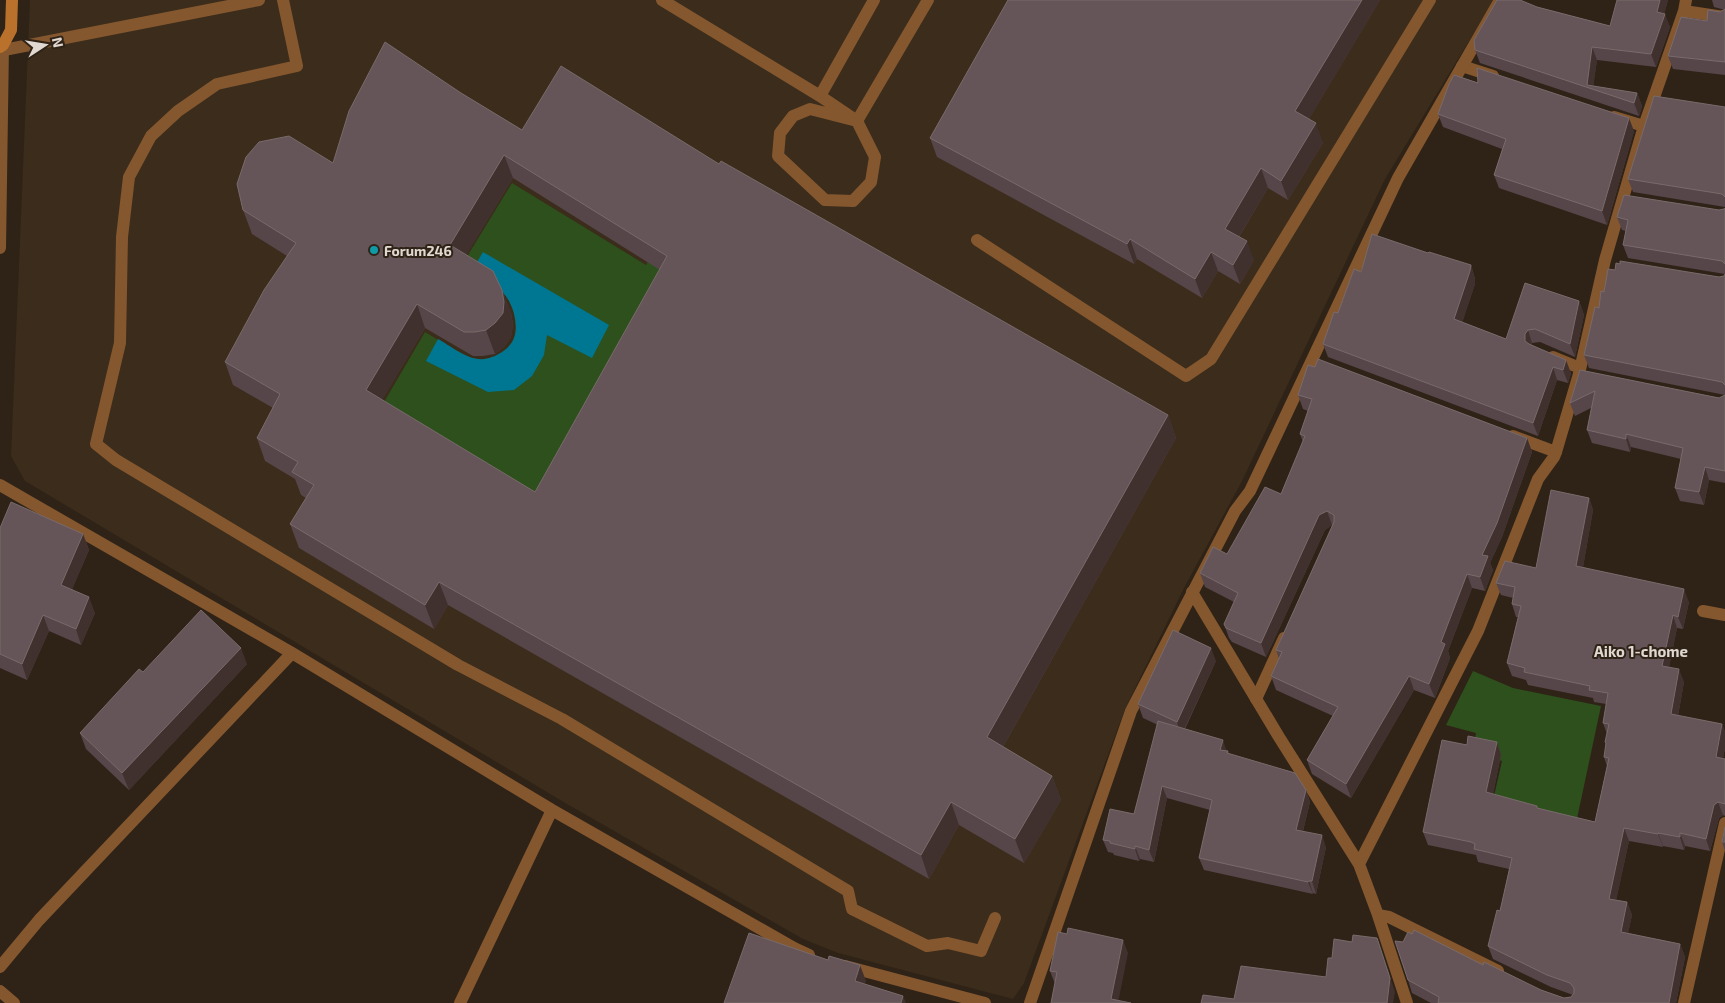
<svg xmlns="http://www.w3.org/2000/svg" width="1725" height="1003" font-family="'Exo 2',sans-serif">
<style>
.built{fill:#3b2c1b}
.green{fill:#2d501c}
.water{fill:#007792}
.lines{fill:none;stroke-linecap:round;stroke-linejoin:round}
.lane{stroke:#84572f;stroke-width:12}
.street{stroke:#84572f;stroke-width:12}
.secondary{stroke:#ba712c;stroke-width:12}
.wall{fill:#564549;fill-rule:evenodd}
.shaded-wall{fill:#40312f}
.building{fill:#655558;stroke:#796a6b;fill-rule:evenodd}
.culture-dot{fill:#0f9aa8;stroke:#2f2317;stroke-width:2}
.labels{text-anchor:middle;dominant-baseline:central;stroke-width:4;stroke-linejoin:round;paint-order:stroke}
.poi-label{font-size:14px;font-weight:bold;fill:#e1d9d1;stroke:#2f2317;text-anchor:start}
.neighbourhood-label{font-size:15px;font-weight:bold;fill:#e1d9d1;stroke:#2f2317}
</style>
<rect width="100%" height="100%" fill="#2f2317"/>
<!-- built -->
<path class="built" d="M30 0H1494L1385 179 1242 481 1184 588 1125 709 1024 983 1013 999 838 953 803 939 567 804 25 481 11 456Z"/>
<!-- green -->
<path class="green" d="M512 183 646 265 677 211 698 223 503 573 377 414 425 332C437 339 460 354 472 358 487 363 510 352 514 338 519 325 513 303 504 294 496 286 470 274 460 268Z
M1473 671 1513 688 1601 706 1575 828 1492 805 1502 761 1473 753 1476 733 1446 725Z"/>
<!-- water -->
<path class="water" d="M483 252 609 325 592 358 547 335 544 355 532 376 514 390 488 392 426 361 438 339C451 346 468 361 484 359 495 358 511 348 514 338 519 325 513 303 504 294 496 286 479 280 470 274Z"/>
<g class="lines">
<!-- lane -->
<path class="lane" d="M283 0 297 66 217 84 178 111 151 136 129 177 122 237 120 343 96 444 116 460 458 665 562 719 848 891 852 909 927 946 948 943 981 951 995 918
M662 0 820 96 857 121 875 157 871 182 853 201 825 200 778 156 780 133 793 116 810 109 857 121
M4 50 259 0
M1462 66 1493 76
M820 96 874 0
M1614 117 1644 126
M857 121 928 0
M977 240 1186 376 1211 359 1430 0
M1553 357 1580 368
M1513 436 1556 452
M1703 611 1725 615
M1256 699 1284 638"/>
<!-- street -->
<path class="street" d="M1684 11 1725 17
M0 248 3 45
M0 485 292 653 552 810 794 948 809 955
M1192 592 1279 737 1359 864 1378 915 1407 1003
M1359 864 1478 631 1538 479 1554 457 1556 452 1579 374 1605 260 1644 126 1684 11 1686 0
M1378 915 1389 917 1498 971
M845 966 985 1003
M0 967 39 920 292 653
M0 991 14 1003
M460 1003 552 810
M1030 1003 1131 711 1235 511 1250 491 1398 178 1500 0
M1684 1003 1725 823"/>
<!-- secondary -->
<path class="secondary" d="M0 47 3 45 11 30 12 0"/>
</g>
<!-- wall -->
<path class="wall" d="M1008 0H1380L1309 119 1323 143 1288 200 1268 188 1239 237 1254 260 1240 284 1218 271 1202 298 1137 259 1134 264 937 157 930 138Z
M1668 0 1664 14 1670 27 1656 67 1597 60 1593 86 1637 93 1642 106 1639 116 1480 63 1475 50 1537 7 1610 26Z
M1712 0H1725V75L1673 69 1668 56 1707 21 1720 12 1725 10 1714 7Z
M1478 83 1634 131 1607 225 1499 188 1494 175 1502 149 1443 127 1438 114Z
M461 93 522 130 719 164 1168 415 1176 438 1003 747 1052 776 1061 800 1024 863 959 825 929 879 448 605 434 629 299 548 290 524 306 498 301 495 295 479 265 461 257 438 273 408 233 385 225 362 287 256 252 234 243 210 333 163ZM513 178 660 270 535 492 382 400 425 328 473 356H483L495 354 504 347 511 337 513 325 511 313 502 290 466 255Z
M1725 107V207L1633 192 1628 179Z
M1725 208V274L1628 258 1623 245 1626 231 1622 230 1617 217 1719 210 1724 209Z
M1428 253 1471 265 1475 279V284L1462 322 1506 339 1579 301 1584 315 1575 357 1540 342 1532 343 1531 345 1571 373 1568 383 1557 380 1538 436 1328 357 1323 344 1338 313 1361 272Z
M1615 270 1719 277 1724 276 1725 275V395L1589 368 1584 355 1604 292Z
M1580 370 1719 398 1725 395V483L1709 480 1704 505 1680 501 1675 488 1681 459 1631 447 1630 452 1592 443 1587 430 1591 408 1575 416 1570 403Z
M1298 395 1527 438 1532 452 1502 537 1490 563 1493 570 1485 591 1472 588 1448 651 1450 658 1435 698 1414 690 1351 798 1312 774 1307 760 1333 716 1276 690 1271 676 1279 659 1276 650 1333 525H1332L1325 530 1266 657 1232 642 1229 638 1224 624 1234 602 1205 587 1200 573 1227 554 1281 494 1303 442 1300 434 1308 411 1303 409Z
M1589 498 1593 510 1583 567 1689 602 1683 629 1677 628 1669 667 1684 682 1678 716 1722 724 1725 732V748L1723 758 1725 759V816L1723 815 1719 818 1710 851 1685 846 1684 850 1663 846V847L1629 841 1616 900 1627 902 1632 915 1628 933 1680 944 1685 957 1676 1003H1431L1412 993 1408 980 1483 965 1541 990 1564 998 1571 997 1573 995 1551 987 1493 959 1488 946 1500 911 1509 869 1478 862 1476 855 1428 845 1423 832 1467 745 1497 742 1501 755 1493 794 1538 808 1595 822 1607 766 1604 757 1606 746 1605 742 1607 734 1603 723 1606 704 1594 702 1593 698 1528 685 1526 680 1512 676 1507 663 1518 617H1516L1512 604 1513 598 1501 595 1496 583 1536 568Z
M0 528 83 534 89 550 72 589 95 613 81 645 49 631 27 680 0 668Z
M1216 661 1185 729 1228 751 1229 754 1306 790 1310 802 1303 831 1326 847 1316 894 1313 893V894L1204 870 1199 858 1210 810 1167 798 1154 862 1140 859 1139 861 1114 855 1113 853 1108 852 1103 840 1134 814 1158 725 1143 718 1138 704Z
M247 664 129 790 86 749 80 733 143 672Z
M1725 827V851L1722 842Z
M1067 934 1128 953 1051 1003 1055 984 1050 971Z"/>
<!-- shaded-wall -->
<path class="shaded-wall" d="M1362 0H1380L1302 131 1295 111Z
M1660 0H1668L1662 22 1665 14 1670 27 1656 67 1651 54 1657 12Z
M1592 47 1597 60 1593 89 1587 85Z
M1637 93 1642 106 1639 116 1634 103Z
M1629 118 1634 131 1607 225 1602 211Z
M1316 123 1323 143 1288 200 1281 181Z
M504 155 513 178 458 269 450 245Z
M1261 168 1268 188 1232 248 1225 229Z
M1130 239 1137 259 1134 264 1127 244Z
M1247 241 1254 260 1240 284 1233 265Z
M1211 252 1218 271 1202 298 1195 279Z
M1471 265 1475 279V284L1459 333 1454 319Z
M502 290 511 313 513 325 511 337 504 347 495 354 486 330Z
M1579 301 1584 315 1575 357 1570 344Z
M417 304 425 328 374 414 366 390Z
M1528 330 1532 343 1529 347 1525 341V334Z
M1566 360 1571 373 1568 383 1563 370Z
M1553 367 1557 380 1538 436 1533 423Z
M1168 415 1176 438 995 761 987 737Z
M1626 434 1631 447 1630 452 1626 439Z
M1527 438 1532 452 1502 537 1490 563 1493 570 1485 591 1480 577 1482 555Z
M1705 467 1709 480 1704 505 1699 492Z
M1589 498 1593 510 1581 579 1576 566Z
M1327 511 1332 525 1325 530 1266 657 1261 643 1319 515Z
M83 534 89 550 67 601 61 585Z
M1467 574 1472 588 1448 651 1450 658 1435 698 1429 684 1441 642Z
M439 582 448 605 434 629 425 605Z
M1684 589 1689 602 1683 629 1678 617Z
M89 597 95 613 81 645 76 629Z
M43 615 49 631 27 680 22 664Z
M1673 615 1677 628 1667 678 1662 666Z
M241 648 247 664 129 790 122 773Z
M1211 648 1216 661 1181 736 1177 722Z
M1679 669 1684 682 1676 727 1671 714Z
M1409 676 1414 690 1351 798 1346 784Z
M1722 724 1725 732V748L1721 769 1716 757Z
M1223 740 1227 752 1220 750Z
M1497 742 1501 755 1491 805 1486 792Z
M1052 776 1061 800 1024 863 1015 839Z
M1162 786 1167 798 1154 862 1149 850Z
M1306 790 1310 802 1300 842 1296 830Z
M951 802 959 825 929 879 921 855Z
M1718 802 1723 815 1719 818 1710 851 1706 839 1714 805Z
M1624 828 1629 841 1614 911 1609 899Z
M1658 833 1663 846V847L1658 834Z
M1680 833 1685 846 1684 850 1680 837Z
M1322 835 1326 847 1316 894 1312 881Z
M1135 846 1140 859 1139 861 1135 849Z
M1309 881 1313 893V894L1308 882Z
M1627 902 1632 915 1626 944 1621 932Z
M1377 938 1395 992 1393 1003H1387Z
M1123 940 1128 953 1118 1003 1111 999Z
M1680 944 1685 957 1676 1003H1669Z
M860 965 866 981 860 996 855 981Z
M903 996 906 1003H901Z"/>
<!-- building -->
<path class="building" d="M1008 0H1362L1295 111 1316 123 1281 181 1261 168 1225 229 1247 241 1233 265 1211 252 1195 279 1130 239 1127 244 930 138Z
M1497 0H1520L1537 7 1610 26 1617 0H1660L1657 12 1665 14 1651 54 1592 47 1587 85 1637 93 1634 103 1475 50 1474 40Z
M1725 9V62L1668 56 1681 17 1707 21 1708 10 1720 12Z
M385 42 461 93 522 130 561 66 719 164 721 161 1168 415 987 737 1052 776 1015 839 951 802 921 855 439 582 425 605 290 524 314 485 292 472 298 462 257 438 280 394 225 362 264 290 296 243 243 210 237 184 246 157 259 142 289 136 333 163 349 111ZM504 155 667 256 535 492 366 390 417 304 464 332H475L486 330 495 323 503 313 504 302 502 290 493 271 450 245Z
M1477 68 1629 118 1602 211 1494 175 1506 139 1438 114 1449 84 1454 75 1478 83Z
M1654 96 1725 107V197L1722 194 1628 179Z
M1624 195 1719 210 1724 209 1725 208V264L1722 261 1623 245 1628 220 1617 217Z
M1372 234 1428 253 1429 252 1471 265 1470 271 1454 319 1506 339 1525 283 1579 301 1570 344 1535 329 1528 330 1525 334V341L1529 344 1566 360 1563 370 1553 367 1533 423 1323 344 1334 312 1338 313 1354 269 1361 272Z
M1620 261 1719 277 1724 276 1725 274V385L1722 382 1584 355 1595 307 1599 308 1601 291 1604 292 1608 269 1615 270 1616 263 1620 264Z
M1318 359 1527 438 1497 523 1482 555 1488 556 1480 577 1467 574 1441 642 1445 644 1429 684 1409 676 1346 784 1307 760 1338 707 1271 676 1282 652 1276 650 1334 522V515L1327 511 1319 515 1261 643 1226 628 1224 624 1238 593 1200 573 1213 547 1227 554 1265 487 1281 494 1305 436 1300 434 1312 399 1298 395 1308 365 1315 367Z
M1580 370 1719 398 1725 395V471L1705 467 1699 492 1675 488 1683 448 1626 434V439L1587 430 1595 391 1570 403Z
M1551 490 1589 498 1576 566 1684 589 1678 617 1673 615 1662 666 1679 669 1671 714 1722 724 1716 757 1725 759V804L1718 802 1714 805 1706 839 1680 833V837L1658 833V834L1624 828 1609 899 1627 902 1621 932 1680 944 1669 1003H1438L1439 997 1408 980 1395 941 1403 942 1408 932 1412 934 1414 930 1483 965 1484 962 1541 990 1564 998 1571 997 1574 993V988L1570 983 1547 975 1488 946 1497 910 1500 911 1512 858 1474 849 1475 844 1471 842 1423 832 1442 740 1467 745 1468 736 1497 742 1486 792 1537 806V808L1595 822 1609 758 1604 757 1606 743 1605 742 1609 724 1603 723 1608 693 1589 690 1590 686 1524 672 1525 668 1507 663 1521 606 1512 604 1515 587 1496 583 1505 561 1536 568Z
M11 502 83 534 61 585 89 597 76 629 43 615 22 664 0 654V528Z
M201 610 241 648 122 773 80 733 139 669 143 672Z
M1173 630 1211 648 1177 722 1138 704Z
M1158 721 1223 740 1220 750 1228 751 1227 753 1295 773 1306 790 1296 830 1322 835 1312 881H1309L1308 882 1199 858 1212 800 1162 786 1149 850 1135 846V849L1110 843V841L1103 840 1110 809 1134 814Z
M1725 827V842H1722Z
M1068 928 1123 940 1111 999 1131 1003H1051L1057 972 1050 971 1058 932 1067 934Z
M749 933 828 960 829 956 860 965 855 981 903 996 901 1003H724Z
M1353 935 1377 938 1390 978 1387 1003H1201L1203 995 1234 999 1241 966 1326 977 1328 958H1332L1334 939 1352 942Z"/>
<!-- markers -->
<circle class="culture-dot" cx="374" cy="250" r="5"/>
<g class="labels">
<!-- poi labels -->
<g class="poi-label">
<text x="384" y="250">Forum246</text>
</g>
<!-- neighbourhood labels -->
<g class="neighbourhood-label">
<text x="1641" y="651">Aiko 1-chome</text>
</g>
</g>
<!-- north arrow -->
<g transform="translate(45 45) rotate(78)" stroke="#2f2317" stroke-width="4" paint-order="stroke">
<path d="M0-4L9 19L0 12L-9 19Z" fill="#e1d9d1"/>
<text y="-8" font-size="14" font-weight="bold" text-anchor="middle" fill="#e1d9d1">N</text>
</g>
</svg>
